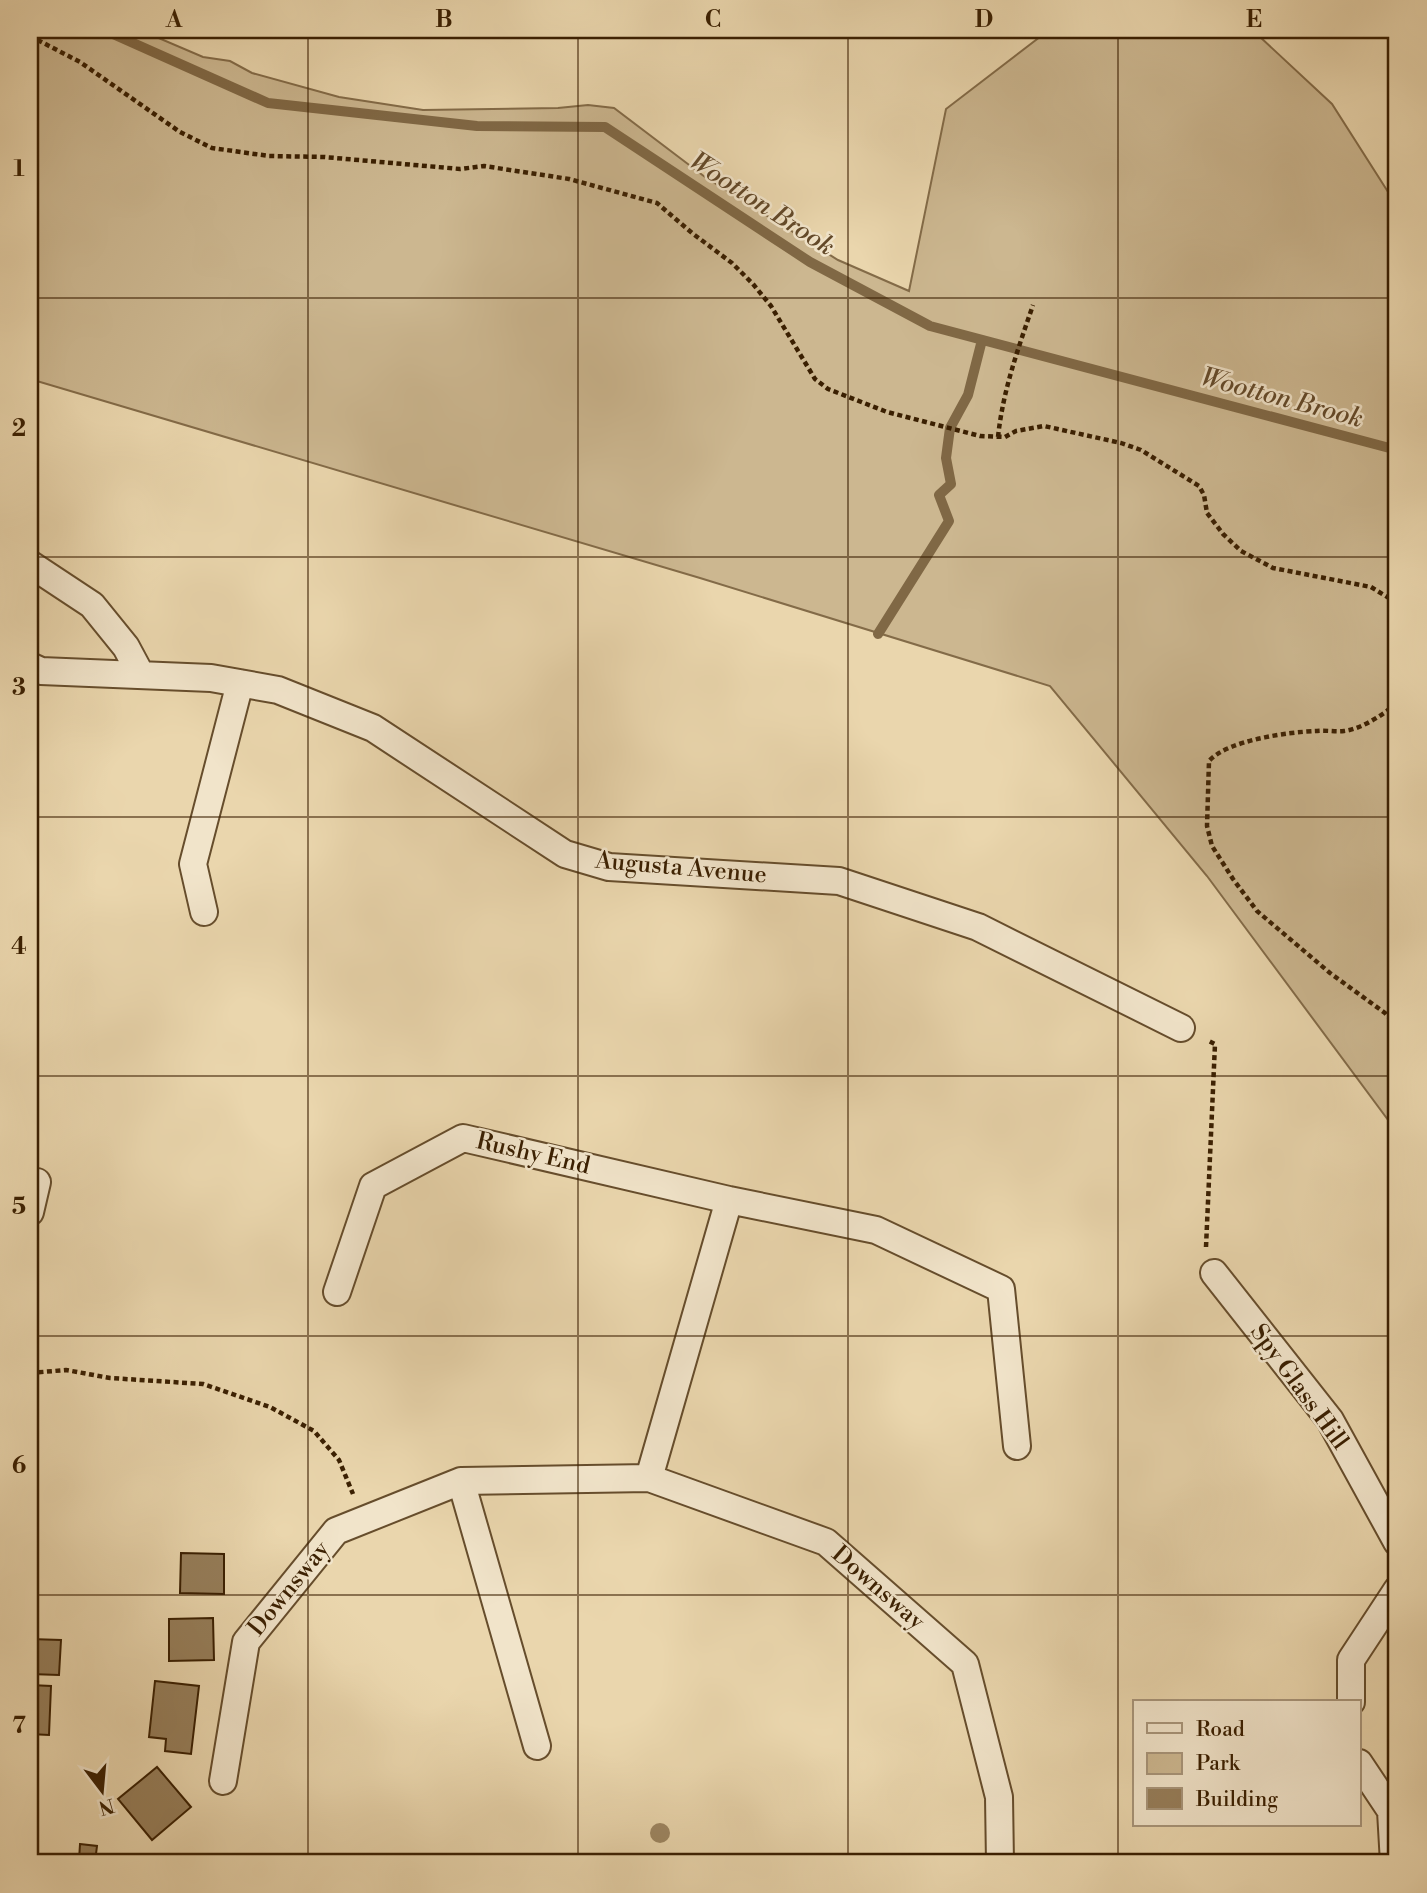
<svg xmlns="http://www.w3.org/2000/svg" width="1427" height="1893" font-family="'Libre Bodoni',serif">
<style>
.green{fill:#ccb790;stroke:#836b48;stroke-width:2}
.lines{fill:none;stroke-linecap:round;stroke-linejoin:round}
.stream{stroke:#806845;stroke-width:10}
.building{fill:#967e5a;stroke:#3a1f01;stroke-width:2}
.street-casing{stroke:#664d2c;stroke-width:30}
.path{stroke:#3a1f01;stroke-width:4.5;stroke-dasharray:5 3.5;stroke-linecap:butt}
.street{stroke:#f1e4ca;stroke-width:26}
.tree{fill:#9d8662}
.grid{fill:none;stroke:#3a1f01;stroke-width:2;stroke-opacity:0.55}
.labels{text-anchor:middle;dominant-baseline:central;stroke-width:5;stroke-linejoin:round;paint-order:stroke}
.street-label{font-size:24px;fill:#3a1f01;stroke:#f1e4ca}
.water-label{font-size:26px;font-style:italic;fill:#634929;stroke:#f1e4ca}
.neatline{fill:none;stroke:#3a1f01;stroke-width:2.5}
.grid-label{font-size:23px;text-anchor:middle;font-weight:bold;fill:#3a1f01}
</style>
<rect width="100%" height="100%" fill="#ead6ad"/>
<filter id="stains"><feTurbulence type="fractalNoise" baseFrequency=".00286" numOctaves="4"/><feColorMatrix values="0 0 0 0 .2 0 0 0 0 .09 0 0 0 0 .02 0 0 0 .5 -.17"/></filter>
<radialGradient id="worn" r=".72"><stop offset=".6" stop-color="#630" stop-opacity="0"/><stop offset="1" stop-color="#630" stop-opacity=".3"/></radialGradient>
<!-- green -->
<path class="green" d="M30 30H140L203 57 230 61 252 73 339 97 423 110 558 108 588 105 614 108 705 177 838 260 909 291 946 109 1049 30H1220L1259 36 1332 104 1397 206V1132L1207 876 1050 686 700 578 30 379Z"/>
<g class="lines">
<!-- stream -->
<path class="stream" d="M104 30 268 103 477 126 605 127 810 262 930 326 1397 450
M878 634 949 521 939 495 951 484 946 458 950 428 968 395 982 340"/>
</g>
<!-- building -->
<path class="building" d="M181 1553 224 1554V1594L180 1593Z
M213 1618 214 1660 169 1661V1619Z
M30 1639 61 1640 59 1675 30 1674Z
M155 1681 199 1686 191 1754 165 1751 166 1739 149 1737Z
M30 1685 51 1686 49 1735 30 1734Z
M157 1767 191 1807 152 1840 118 1799Z
M80 1844 97 1846 95 1862 79 1860Z"/>
<g class="lines">
<defs>
<path id="street" d="M30 564 92 605 126 647 141 675
M30 666 41 671 211 678 278 690 373 728 565 854 609 867 839 881 978 927 1181 1028
M204 912 193 864 240 683
M30 1212 37 1182
M1214 1273 1330 1420 1397 1542
M337 1292 373 1186 463 1138 729 1200 876 1230 1001 1289 1017 1446
M649 1478 729 1200
M461 1481 537 1746
M1351 1702V1660L1397 1590
M1359 1763 1391 1811 1394 1863
M223 1781 246 1642 336 1531 461 1481 649 1478 826 1542 965 1664 999 1797 1000 1863"/>
</defs>
<!-- street casing -->
<use href="#street" class="street-casing"/>
<!-- path -->
<path class="path" d="M30 36 80 62 180 132 212 148 269 156 324 157 460 169 484 166 569 179 657 203 692 233 732 263 753 284 771 306 815 379 828 389 887 412 980 436 1005 437 1016 431 1044 426 1121 443 1141 450 1199 486 1204 495 1207 513 1223 534 1241 551 1273 568 1371 587 1397 603
M998 437C1003 390 1018 349 1033 305
M1397 703C1384 714 1362 729 1344 731 1335 732 1326 730 1317 731 1288 732 1228 740 1209 761L1207 826 1212 846 1233 879 1257 911 1330 973 1385 1013 1397 1027
M1206 1247 1215 1044 1207 1040
M30 1373 66 1370 110 1378 203 1384 270 1407 314 1431 339 1460 353 1494"/>
<!-- street -->
<use href="#street" class="street"/>
</g>
<!-- trees -->
<circle class="tree" cx="660" cy="1833" r="10"/>
<!-- grid -->
<path class="grid" d="M308 30V1863M578 30V1863M848 30V1863M1118 30V1863M30 298H1397M30 557H1397M30 817H1397M30 1076H1397M30 1336H1397M30 1595H1397"/>
<g class="labels">
<!-- street labels -->
<g class="street-label">
<text transform="translate(681 868) rotate(5)">Augusta Avenue</text>
<text transform="translate(533 1154) rotate(13)">Rushy End</text>
<text transform="translate(1299 1387) rotate(54)">Spy Glass Hill</text>
<text transform="translate(878 1588) rotate(41)">Downsway</text>
<text transform="translate(289 1589) rotate(-51)">Downsway</text>
</g>
<!-- water labels -->
<g class="water-label">
<text transform="translate(762 204) rotate(33)">Wootton Brook</text>
<text transform="translate(1282 398) rotate(15)">Wootton Brook</text>
</g>
</g>
<!-- margin -->
<rect width="1427" height="1893" fill="none" stroke="#ead6ad" stroke-width="77"/>
<!-- legend -->
<rect x="1133" y="1700" width="228" height="126" fill="#f1e4ca" stroke="#a8957a" stroke-width="2"/>
<rect x="1147" y="1723" width="35" height="10" fill="#f1e4ca" stroke="#a8957a" stroke-width="2"/>
<text x="1196" y="1736" font-size="21" fill="#3a1f01">Road</text>
<rect x="1147" y="1753" width="35" height="21" fill="#ccb790" stroke="#a8957a" stroke-width="2"/>
<text x="1196" y="1770" font-size="21" fill="#3a1f01">Park</text>
<rect x="1147" y="1788" width="35" height="21" fill="#967e5a" stroke="#a8957a" stroke-width="2"/>
<text x="1196" y="1806" font-size="21" fill="#3a1f01">Building</text>
<!-- north arrow -->
<g transform="translate(102 1791) rotate(164)" stroke="#f1e4ca" stroke-width="5" paint-order="stroke">
<path d="M0-5L12 26L0 18L-12 26Z" fill="#3a1f01"/>
<text y="-10" font-size="19" font-weight="bold" text-anchor="middle" fill="#3a1f01">N</text>
</g>
<rect x="38" y="38" width="1350" height="1816" class="neatline"/>
<g class="grid-label">
<text x="174" y="27">A</text>
<text x="444" y="27">B</text>
<text x="713" y="27">C</text>
<text x="984" y="27">D</text>
<text x="1254" y="27">E</text>
<text x="19" y="176">1</text>
<text x="19" y="436">2</text>
<text x="19" y="695">3</text>
<text x="19" y="954">4</text>
<text x="19" y="1214">5</text>
<text x="19" y="1473">6</text>
<text x="19" y="1733">7</text>
</g>
<rect width="100%" height="100%" filter="url(#stains)"/>
<rect width="100%" height="100%" fill="url(#worn)"/>
</svg>
